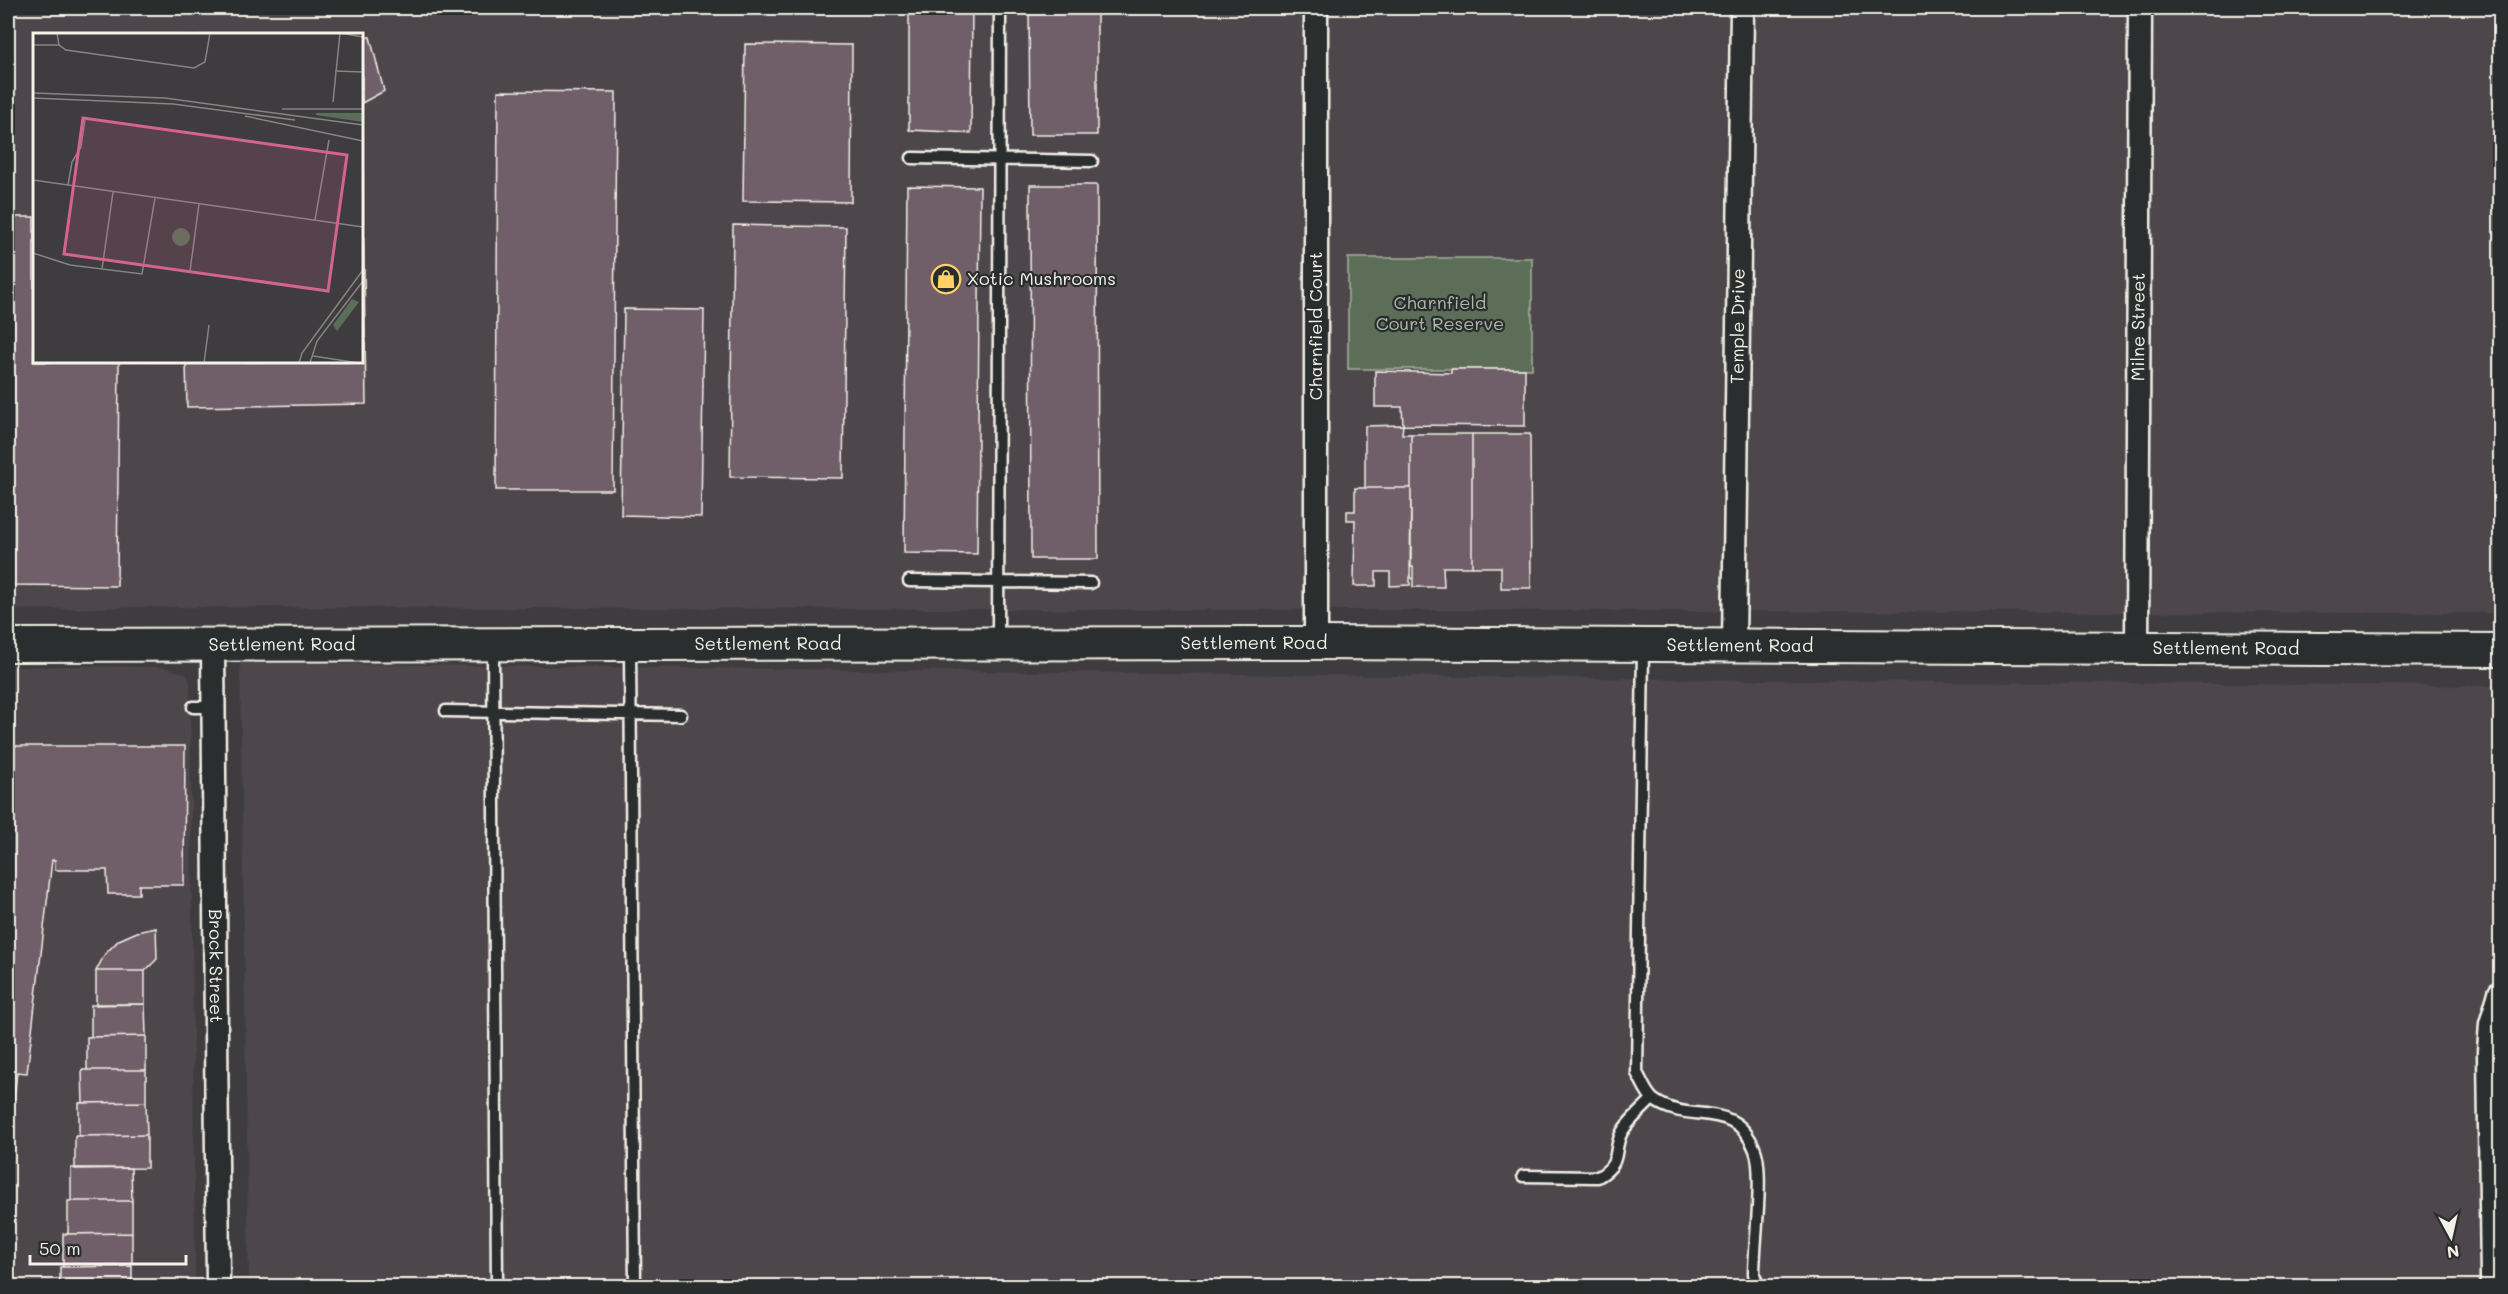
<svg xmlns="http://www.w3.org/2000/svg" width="2508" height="1294" font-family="Mali,sans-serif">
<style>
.built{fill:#4d464b;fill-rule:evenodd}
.green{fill:#5b6e59;stroke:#a8b0a0;stroke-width:1.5}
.building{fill:#6f5e68;stroke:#f4f1e8;stroke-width:1.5}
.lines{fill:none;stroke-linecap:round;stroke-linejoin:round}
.service-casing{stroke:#f4f1e8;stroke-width:15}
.minor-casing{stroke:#f4f1e8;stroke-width:27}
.secondary-casing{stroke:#f4f1e8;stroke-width:36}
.service{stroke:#2a2d2e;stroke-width:10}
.minor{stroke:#2a2d2e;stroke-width:22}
.secondary{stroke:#2a2d2e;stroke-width:32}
.labels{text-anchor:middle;stroke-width:4.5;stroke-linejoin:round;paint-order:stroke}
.poi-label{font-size:18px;fill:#f4f1e8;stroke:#2a2d2e;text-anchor:start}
.park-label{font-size:18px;fill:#afb6a8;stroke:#2a2d2e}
.street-label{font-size:18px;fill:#f4f1e8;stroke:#2a2d2e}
.inset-road{fill:none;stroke:#878483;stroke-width:1.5}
.view{fill:#d4648c;fill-opacity:0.15;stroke:#d4648c;stroke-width:3}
.inset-edge{fill:none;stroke:#f4f1e8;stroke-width:3}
</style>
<rect width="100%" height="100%" fill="#3f3c3f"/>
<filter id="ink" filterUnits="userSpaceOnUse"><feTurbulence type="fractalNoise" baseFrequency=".0167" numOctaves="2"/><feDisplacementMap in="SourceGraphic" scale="12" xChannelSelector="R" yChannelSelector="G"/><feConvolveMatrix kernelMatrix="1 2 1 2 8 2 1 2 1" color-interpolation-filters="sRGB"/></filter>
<g filter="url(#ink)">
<path class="built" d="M8 8H2500V613L133 607 8 610ZM34 34H362V362H34Z
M240 663 1939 682 2500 686V1286H249Z
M61 666 162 667 186 674 190 681 195 1286H8V667Z"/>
<path class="green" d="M1348 258H1532V369H1348Z"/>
<path class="building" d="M909 8H972L971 133 909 130Z
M1029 8H1097V135H1030Z
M362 37H370L384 91 362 103Z
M745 44 852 45 851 202 743 201Z
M498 91 616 92 613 490H496Z
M362 133 366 404 187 407 186 362H362Z
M1030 185H1097L1098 559H1031Z
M907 186 980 187 977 554 904 553Z
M8 217H34V362H119L117 586 8 585Z
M733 225 846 227 843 478 730 477Z
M624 309 704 310 701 517 621 515Z
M1451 369H1525V426L1403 425 1402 407H1375V371L1451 373Z
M1403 425 1402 434H1411V488H1365V426Z
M1411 434H1472V567H1443L1444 587H1413V567H1411Z
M1472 434H1530L1531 588H1501V567H1472Z
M1355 488H1411L1410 585 1390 586V572H1376V586H1354L1355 520H1347V511H1355Z
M8 746H185L184 885H139V894H108L107 870H55V860H52L27 1073 17 1072 10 1133 8 1132Z
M156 928 157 959 145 971H96L105 954 119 940 137 932Z
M96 971H145V1004H96Z
M145 1004 146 1036 91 1037V1005Z
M146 1036V1070H87V1037Z
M82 1070H146V1102L83 1103Z
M146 1102 147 1135 79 1136V1103Z
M147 1135V1168L75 1169V1136Z
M71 1168H131L132 1201H71Z
M68 1201H132V1233L68 1234Z
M132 1233V1266L63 1267V1234Z
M132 1266V1286H60V1267Z"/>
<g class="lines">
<g class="service-casing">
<path id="service" d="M912 158 1092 161
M909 581 1091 583
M998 640 1000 8
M493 648 497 1286
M630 648 635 1286
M1643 649 1637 1073C1642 1081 1646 1094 1654 1100 1690 1126 1735 1097 1755 1150 1764 1172 1754 1245 1754 1274L1758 1286
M193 707H213
M446 711 681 715
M1523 1176 1598 1177C1623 1163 1612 1151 1622 1132 1629 1120 1643 1109 1652 1099"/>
</g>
<g class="minor-casing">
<g id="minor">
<path d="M1316 643V8"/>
<path id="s1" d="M213 645 218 1286"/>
<path id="s2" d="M1734 646 1742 8"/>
<path id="s3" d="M2137 648 2140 8"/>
<path d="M2492 1279 2489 1051 2491 1024 2500 993"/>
</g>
</g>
<g class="secondary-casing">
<g id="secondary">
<path id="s4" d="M8 645 1316 643 2500 650"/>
</g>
</g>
<use href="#service" class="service"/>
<use href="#minor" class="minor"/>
<use href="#secondary" class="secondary"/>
</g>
</g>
<defs>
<g id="shop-ring" transform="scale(1.5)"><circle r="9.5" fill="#2a2d2e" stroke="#ffd166" stroke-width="1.5"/><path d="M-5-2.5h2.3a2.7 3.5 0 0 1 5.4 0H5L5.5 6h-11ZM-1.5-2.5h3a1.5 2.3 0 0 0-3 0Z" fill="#ffd166"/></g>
</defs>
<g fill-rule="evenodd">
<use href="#shop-ring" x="946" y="279"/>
</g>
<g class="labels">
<g class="poi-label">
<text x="967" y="285">Xotic Mushrooms</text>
</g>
<g class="park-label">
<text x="1440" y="309">Charnfield<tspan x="1440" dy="21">Court Reserve</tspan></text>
</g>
<g class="street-label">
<text transform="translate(1316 326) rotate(-90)" y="6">Charnfield Court</text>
<text dy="6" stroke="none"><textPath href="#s2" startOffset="320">Temple Drive</textPath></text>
<text dy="6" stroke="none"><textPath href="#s3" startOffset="321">Milne Street</textPath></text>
<text dy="6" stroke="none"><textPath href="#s4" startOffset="760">Settlement Road</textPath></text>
<text dy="6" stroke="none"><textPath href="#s4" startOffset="1246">Settlement Road</textPath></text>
<text dy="6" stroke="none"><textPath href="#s4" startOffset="274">Settlement Road</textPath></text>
<text dy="6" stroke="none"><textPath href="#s4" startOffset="1732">Settlement Road</textPath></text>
<text dy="6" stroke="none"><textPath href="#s4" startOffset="2218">Settlement Road</textPath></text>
<text dy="6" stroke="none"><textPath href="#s1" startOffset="321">Brock Street</textPath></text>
</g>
</g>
<g transform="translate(33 33)">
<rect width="330" height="330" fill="#3f3c3f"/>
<path d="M283 80H330V89L283 82ZM139 204a9 9 0 1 1 18 0a9 9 0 1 1-18 0ZM319 266 326 269 304 298 300 292Z" fill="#5b6e59"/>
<path class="inset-road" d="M24 0 26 12 33 17 161 35 172 29 177 0M0 12H26M302 38 330 39M0 60 132 65 330 92M0 65 140 71 262 87M300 69 307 0 330 4M249 76H330M212 83 330 108M0 147 330 194M35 152 39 129 48 114 52 87M282 187 296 107M0 220 37 232 109 241 122 165M69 236 80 159M157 238 166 171M280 323 326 330M171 330 176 292M266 330 269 320 330 237M277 330 284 308 330 248"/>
<path class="view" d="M50 85 314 122 295 258 31 221Z"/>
<rect width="330" height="330" class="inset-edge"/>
</g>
<rect width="2508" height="1294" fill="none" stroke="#2a2d2e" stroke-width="30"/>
<rect x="15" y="15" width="2478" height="1264" fill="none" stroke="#f4f1e8" stroke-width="2" filter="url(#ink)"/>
<g transform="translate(2451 1237) rotate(172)" stroke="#2a2d2e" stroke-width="4.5" paint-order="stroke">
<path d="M0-4.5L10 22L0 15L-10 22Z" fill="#f4f1e8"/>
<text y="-9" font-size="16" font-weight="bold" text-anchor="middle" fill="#f4f1e8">N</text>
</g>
<path d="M30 1255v9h156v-9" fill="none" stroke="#f4f1e8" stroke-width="3"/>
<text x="39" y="1255" font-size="18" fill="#f4f1e8" stroke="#2a2d2e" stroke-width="4.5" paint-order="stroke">50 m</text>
</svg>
